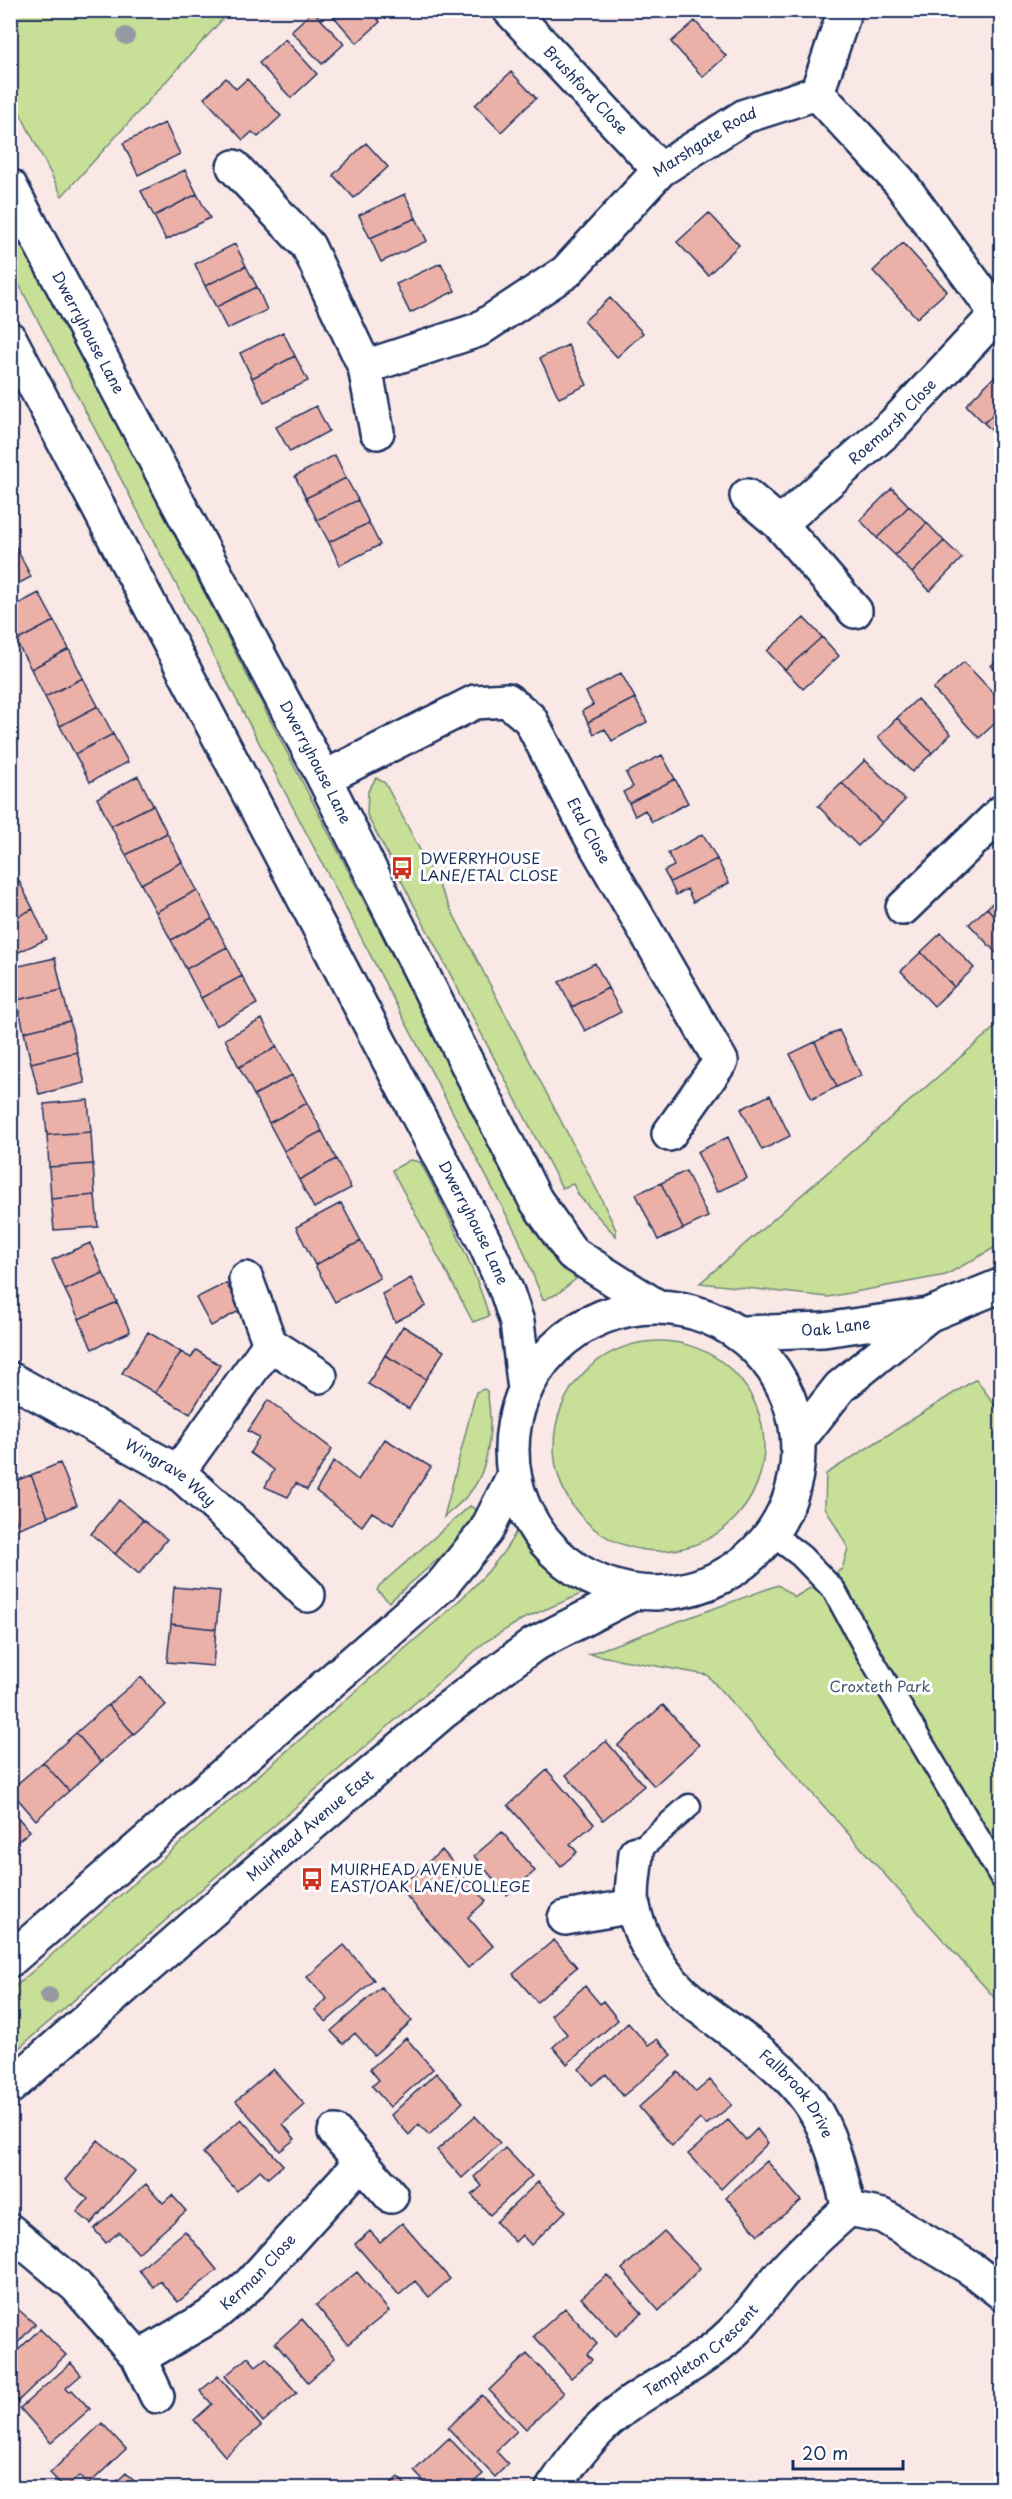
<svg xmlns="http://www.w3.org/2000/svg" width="1012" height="2499" font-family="'Playpen Sans',sans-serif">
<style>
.green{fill:#c7df96;stroke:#71877a;stroke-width:1.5}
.building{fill:#ebb1a9;stroke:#1b2f5e;stroke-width:1.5}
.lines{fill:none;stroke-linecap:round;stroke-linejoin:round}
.lane-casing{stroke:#1b2f5e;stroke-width:27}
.street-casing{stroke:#1b2f5e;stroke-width:38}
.secondary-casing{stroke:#1b2f5e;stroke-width:38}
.lane{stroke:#fff;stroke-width:22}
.street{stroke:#fff;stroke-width:33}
.secondary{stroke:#fff;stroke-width:33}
.tree{fill:#979aa2}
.labels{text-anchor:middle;stroke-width:6;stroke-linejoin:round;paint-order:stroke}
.street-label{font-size:15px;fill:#1b2f5e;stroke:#fff}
.poi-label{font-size:15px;fill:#1b2f5e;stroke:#fff;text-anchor:start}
.park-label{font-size:15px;fill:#465b6c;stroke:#fff}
</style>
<rect width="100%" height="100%" fill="#f9e8e5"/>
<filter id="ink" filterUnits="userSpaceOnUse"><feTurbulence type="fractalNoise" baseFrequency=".0167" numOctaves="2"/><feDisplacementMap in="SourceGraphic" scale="12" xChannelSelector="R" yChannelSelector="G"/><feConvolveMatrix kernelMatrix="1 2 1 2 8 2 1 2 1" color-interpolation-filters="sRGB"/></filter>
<g filter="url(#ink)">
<path class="green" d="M11 10H230V11L62 196 11 95Z
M10 217 527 1216 536 1233 576 1279 557 1294 543 1300 518 1237 11 269Z
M376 778 385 783 599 1194 616 1230V1236L579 1196 573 1184 562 1188 367 815 368 791Z
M1001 1022V1244L946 1275 828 1297 700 1283Z
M410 1160 420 1162C447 1212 472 1261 489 1316L473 1322 392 1170Z
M554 1446a105 105 0 1 1 210 0a105 105 0 1 1-210 0Z
M976 1379 1002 1415 1001 2005 707 1675 589 1654 778 1585 795 1597 842 1569 848 1548 825 1507 826 1474Z
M484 1389 487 1391C493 1421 491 1466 471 1491 464 1501 453 1509 444 1517L476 1392Z
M470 1506 477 1510 464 1531 445 1553 389 1602 377 1590 379 1586Z
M519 1526C537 1556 557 1574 586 1592L523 1619 485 1642 11 2055V1990L447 1612C475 1586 502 1561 519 1526Z"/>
<path class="building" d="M328 10H371L380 22 357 43Z
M313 11 344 44 322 64 291 31Z
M695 21 726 56 703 77 671 42Z
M285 39 317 74 291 98 259 63Z
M511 72 536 98 501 132 475 105Z
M226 78 236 89 247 79 281 116 258 137 252 132 243 140 204 98Z
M165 123 180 154 138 175 123 143Z
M366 143 388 167 354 198 333 175Z
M185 170 197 194 154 216 141 191Z
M197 194 210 218 166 240 154 216Z
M405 194 416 218 370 238 359 215Z
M709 213 739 245 708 275 677 242Z
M416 218 427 241 381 262 370 238Z
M903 243 947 291 917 318 873 271Z
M235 244 246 266 205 286 195 264Z
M441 263 455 291 410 313 396 284Z
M246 266 257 287 216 307 205 286Z
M257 287 267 310 227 329 216 307Z
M610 298 643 333 617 357 584 321Z
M283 332 295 356 252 378 240 353Z
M568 345 587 385 559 398 540 358Z
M295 356 308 381 264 402 252 378Z
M998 373 1002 376V405L984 423 966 405Z
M1002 405V440L984 423Z
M316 406 329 431 290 452 276 427Z
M335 455 346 478 306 498 295 476Z
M346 478 358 500 317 520 306 498Z
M892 488 909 506 877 538 860 520Z
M358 500 369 523 329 542 317 520Z
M909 506 927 523 895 555 877 538Z
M369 523 380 545 340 565 329 542Z
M927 523 944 541 912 573 895 555Z
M10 537 17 549 10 552Z
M944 541 962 558 930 591 912 573Z
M17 549 31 577 10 588V552Z
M39 593 54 621 16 641 10 631V608Z
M804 618 822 637 785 670 767 651Z
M54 621 69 649 31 669 16 641Z
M822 637 839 656 803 689 785 670Z
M69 649 83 678 45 697 31 669Z
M1002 655V677L991 666Z
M964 662 1002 702V717L979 738 933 689Z
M621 673 635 698 588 722 582 711 593 705 586 692Z
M83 678 98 706 60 726 45 697Z
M635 698 647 722 612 741 605 729 594 734 588 722Z
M917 699 951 734 932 753 897 718Z
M98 706 113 734 75 754 60 726Z
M897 718 932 753 912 772 878 737Z
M113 734 128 762 90 782 75 754Z
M662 755 675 779 629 803 623 792 633 787 626 773Z
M865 760 905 800 882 823 842 783Z
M138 776 153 805 111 826 97 798Z
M675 779 688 803 652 822 645 810 635 816 629 803Z
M842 783 882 823 858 846 818 806Z
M153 805 167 833 126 855 111 826Z
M167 833 182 862 141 884 126 855Z
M703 834 717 859 670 882 664 871 674 866 668 853Z
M717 859 729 883 693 902 687 889 676 895 670 882Z
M182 862 197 890 156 912 141 884Z
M10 863 19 881 10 885Z
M19 881 33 909 10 920V885Z
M197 890 212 919 171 940 156 912Z
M1002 894V924L987 908Z
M987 908 1002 924 1000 957 969 924Z
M33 909 47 939 10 956V920Z
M212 919 227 947 186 969 171 940Z
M941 933 974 968 954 987 921 952Z
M227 947 242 976 201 998 186 969Z
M921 952 954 987 934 1006 901 971Z
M55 958 62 990 17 1000 10 968Z
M595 963 608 988 572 1007 559 982Z
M242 976 257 1004 216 1026 201 998Z
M608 988 621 1012 585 1031 572 1007Z
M62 990 70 1021 24 1032 17 1000Z
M262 1019 277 1047 239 1067 225 1039Z
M70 1021 77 1052 31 1063 24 1032Z
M839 1030 861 1075 837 1087 815 1042Z
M815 1042 837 1087 812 1099 790 1054Z
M277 1047 292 1075 254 1095 239 1067Z
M77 1052 85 1083 39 1094 31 1063Z
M292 1075 307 1103 269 1123 254 1095Z
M770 1095 790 1136 762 1150 741 1109Z
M88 1100 91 1132 47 1135 44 1104Z
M307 1103 322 1131 284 1151 269 1123Z
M322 1131 336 1159 299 1180 284 1151Z
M91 1132 93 1164 49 1167 47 1135Z
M728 1137 747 1178 717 1192 697 1152Z
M336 1159 351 1188 314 1208 299 1180Z
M93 1164 95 1195 51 1199 49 1167Z
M686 1171 708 1217 683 1229 661 1183Z
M661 1183 683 1229 658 1240 636 1194Z
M95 1195 98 1227 54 1230 51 1199Z
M341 1203 361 1241 315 1265 296 1227Z
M361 1241 380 1278 335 1302 315 1265Z
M90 1243 103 1273 65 1290 52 1260Z
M103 1273 117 1302 79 1319 65 1290Z
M411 1278 426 1306 395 1322 382 1294Z
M226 1283 241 1310 211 1326 196 1298Z
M117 1302 130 1332 92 1349 79 1319Z
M403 1326 444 1351 426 1379 385 1355Z
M148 1332 181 1352 155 1393 122 1373Z
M196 1350 220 1365 190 1414 155 1393 181 1352 191 1358Z
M385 1355 426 1379 409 1409 368 1384Z
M268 1400 332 1449 307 1490 296 1483 288 1497 265 1487 274 1470 250 1453 259 1437 248 1431Z
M385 1439 431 1467 393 1525 372 1512 362 1526 316 1491 334 1461 358 1480Z
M60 1463 77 1505 48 1517 31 1475Z
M31 1475 48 1517 19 1528 10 1508V1483Z
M119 1500 143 1520 115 1554 91 1534Z
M143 1520 167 1539 139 1574 115 1554Z
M174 1587 220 1591 216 1629 171 1624Z
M171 1624 216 1629 213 1666 167 1662Z
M141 1677 166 1705 134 1734 108 1705Z
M108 1705 134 1734 101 1762 76 1733Z
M663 1705 699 1745 654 1786 618 1745Z
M76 1733 101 1762 69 1791 43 1762Z
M606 1741 644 1786 603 1820 566 1775Z
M43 1762 69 1791 36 1820 10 1790Z
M547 1770 594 1824 570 1844 577 1852 561 1866 508 1805Z
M10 1809 30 1831 10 1848Z
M502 1832 535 1871 507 1895 474 1856Z
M442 1850 486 1901 468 1917 493 1946 468 1968 399 1887Z
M554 1940 577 1967 537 2002 513 1974Z
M344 1945 374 1980 326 2022 315 2010 327 1999 307 1977Z
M585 1986 600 2004 603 2001 618 2020 567 2064 553 2047 567 2034 551 2015Z
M381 1987 412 2021 374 2055 355 2033 343 2044 331 2031Z
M628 2023 648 2045 657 2039 672 2055 623 2096 606 2074 592 2085 579 2069Z
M406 2038 433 2069 390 2107 372 2086 379 2080 370 2069Z
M273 2069 305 2105 283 2124 295 2139 280 2151 236 2101Z
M678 2072 696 2092 710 2080 732 2105 706 2125 700 2119 672 2146 639 2107Z
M436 2073 463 2102 429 2135 419 2124 409 2135 391 2115Z
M475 2116 500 2143 462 2178 437 2150Z
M241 2119 283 2165 268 2178 260 2170 237 2191 203 2153Z
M728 2120 746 2140 757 2129 768 2143 721 2189 688 2154Z
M98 2140 135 2171 91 2224 77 2212 88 2199 65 2180Z
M505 2148 532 2176 490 2215 472 2195 482 2186 474 2177Z
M767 2161 801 2201 758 2235 726 2197Z
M538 2182 566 2211 531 2245 522 2235 515 2242 496 2222Z
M146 2184 163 2203 172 2195 186 2211 138 2253 119 2232 106 2243 94 2229Z
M402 2223 450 2279 429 2297 415 2281 399 2295 355 2244 370 2231 380 2242Z
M185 2231 217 2270 178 2302 160 2281 153 2287 139 2270Z
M664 2231 700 2268 659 2311 622 2269Z
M357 2272 389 2311 348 2344 316 2305Z
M607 2275 642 2313 616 2336 581 2298Z
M13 2305 35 2324 14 2347 10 2344V2308Z
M565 2308 597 2344 587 2354 592 2360 571 2378 534 2336Z
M302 2319 335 2358 308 2382 275 2343Z
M40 2329 66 2355 18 2401 10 2393V2358Z
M527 2354 564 2393 526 2429 489 2390Z
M248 2357 256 2366 266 2358 297 2393 263 2422 225 2376Z
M71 2363 81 2375 66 2388 69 2392 72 2390 90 2409 51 2443 20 2408Z
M218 2376 261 2426 225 2456 194 2420 212 2404 200 2391Z
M482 2395 517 2431 496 2451 508 2464 495 2477 448 2428Z
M102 2423 126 2449 88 2485 79 2476 65 2488 50 2473Z
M449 2438 483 2474 467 2488H430L414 2471Z
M126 2473 141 2488H110Z
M398 2477 409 2488H386Z"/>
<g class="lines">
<g class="lane-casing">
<path id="lane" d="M772 1534 801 1556 834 1590 868 1653 1002 1878
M636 1853 689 1806"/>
</g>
<g class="street-casing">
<g id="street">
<path id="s1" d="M510 10 660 170"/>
<path d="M817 93 845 10"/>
<path d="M234 167 308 246 365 367 377 432"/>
<path id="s2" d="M365 367 478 330 566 272 660 170 745 116 817 93 899 181 997 314 1002 317"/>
<path d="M747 496 780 524 855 611"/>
<path id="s3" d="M780 524 893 425 997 314"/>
<path id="s4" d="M324 778 475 702 507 700 530 719 590 835 721 1061 669 1134"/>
<path d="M903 908 1002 812"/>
<path d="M246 1279 270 1344"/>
<path id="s5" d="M10 1379 178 1472 242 1530 308 1595"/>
<path d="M178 1472 270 1344 320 1376"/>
<path id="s6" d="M636 1853C635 1869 630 1891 633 1907 641 1942 665 1980 693 2002 734 2035 779 2059 810 2103 831 2133 840 2173 849 2209"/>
<path d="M565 1918 633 1906"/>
<path d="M335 2132 391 2196"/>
<path d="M849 2209 883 2216 970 2268 1002 2293"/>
<path d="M10 2231 76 2286 139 2358 157 2396"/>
<path id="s7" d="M139 2358 216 2313 250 2284 361 2162"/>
<path id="s8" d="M553 2488C575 2456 597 2427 629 2404 662 2381 701 2363 730 2335 750 2316 765 2293 783 2272 803 2250 826 2229 849 2209"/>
</g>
</g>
<g class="secondary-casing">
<g id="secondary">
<path id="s9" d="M10 186 324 778 535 1199 572 1253 656 1306"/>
<path id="s10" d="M10 339 484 1241 507 1292 517 1322 524 1382"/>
<circle cx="655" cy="1450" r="143"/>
<path id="s11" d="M743 1333 824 1330 928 1315 1002 1285"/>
<path d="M799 1439 840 1387 927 1316"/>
<path d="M10 1960 442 1585 486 1531 514 1475"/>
<path id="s12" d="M10 2087 248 1879 443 1712 533 1645 632 1594"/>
</g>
</g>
<use href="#lane" class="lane"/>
<use href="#street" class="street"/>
<use href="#secondary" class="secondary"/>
</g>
<g class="tree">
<circle cx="126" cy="36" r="9"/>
<circle cx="49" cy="1996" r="9"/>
</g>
</g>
<defs>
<g id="bus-bare" transform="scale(1.8)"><path d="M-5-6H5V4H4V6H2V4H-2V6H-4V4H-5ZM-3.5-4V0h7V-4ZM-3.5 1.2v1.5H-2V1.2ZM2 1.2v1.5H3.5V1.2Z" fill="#c8321e" stroke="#fff" stroke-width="2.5" paint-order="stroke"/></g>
</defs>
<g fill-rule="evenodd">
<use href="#bus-bare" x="402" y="868"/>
<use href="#bus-bare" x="312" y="1879"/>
</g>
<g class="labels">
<g class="street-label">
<text dy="5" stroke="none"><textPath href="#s1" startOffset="110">Brushford Close</textPath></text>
<text dy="5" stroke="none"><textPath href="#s2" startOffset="416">Marshgate Road</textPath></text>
<text dy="5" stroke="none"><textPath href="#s9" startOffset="166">Dwerryhouse Lane</textPath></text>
<text dy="5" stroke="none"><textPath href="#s3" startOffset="152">Roemarsh Close</textPath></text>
<text dy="5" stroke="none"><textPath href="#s9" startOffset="652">Dwerryhouse Lane</textPath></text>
<text dy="5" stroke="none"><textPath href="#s4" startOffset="357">Etal Close</textPath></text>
<text dy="5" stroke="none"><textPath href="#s10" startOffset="998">Dwerryhouse Lane</textPath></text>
<text dy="5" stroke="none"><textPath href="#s11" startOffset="93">Oak Lane</textPath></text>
<text dy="5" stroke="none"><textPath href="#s5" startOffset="186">Wingrave Way</textPath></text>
<text dy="5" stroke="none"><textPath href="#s12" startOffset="398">Muirhead Avenue East</textPath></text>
<text dy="5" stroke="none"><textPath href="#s6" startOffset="308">Fallbrook Drive</textPath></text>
<text dy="5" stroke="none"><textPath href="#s7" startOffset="148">Kerman Close</textPath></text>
<text dy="5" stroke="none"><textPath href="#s8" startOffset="204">Templeton Crescent</textPath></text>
</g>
<g class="poi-label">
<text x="420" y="864">DWERRYHOUSE<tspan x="420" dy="17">LANE/ETAL CLOSE</tspan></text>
<text x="330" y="1875">MUIRHEAD AVENUE<tspan x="330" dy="17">EAST/OAK LANE/COLLEGE</tspan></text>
</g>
<g class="park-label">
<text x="880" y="1692">Croxteth Park</text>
</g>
</g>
<rect width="1012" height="2499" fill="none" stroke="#fff" stroke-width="36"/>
<rect x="18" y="18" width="976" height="2463" fill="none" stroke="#1b2f5e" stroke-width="2" filter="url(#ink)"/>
<path d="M793 2460v9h110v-9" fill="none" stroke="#1b2f5e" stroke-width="3"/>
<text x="802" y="2460" font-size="18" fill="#1b2f5e" stroke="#ffffff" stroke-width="4.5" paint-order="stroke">20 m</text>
</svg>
